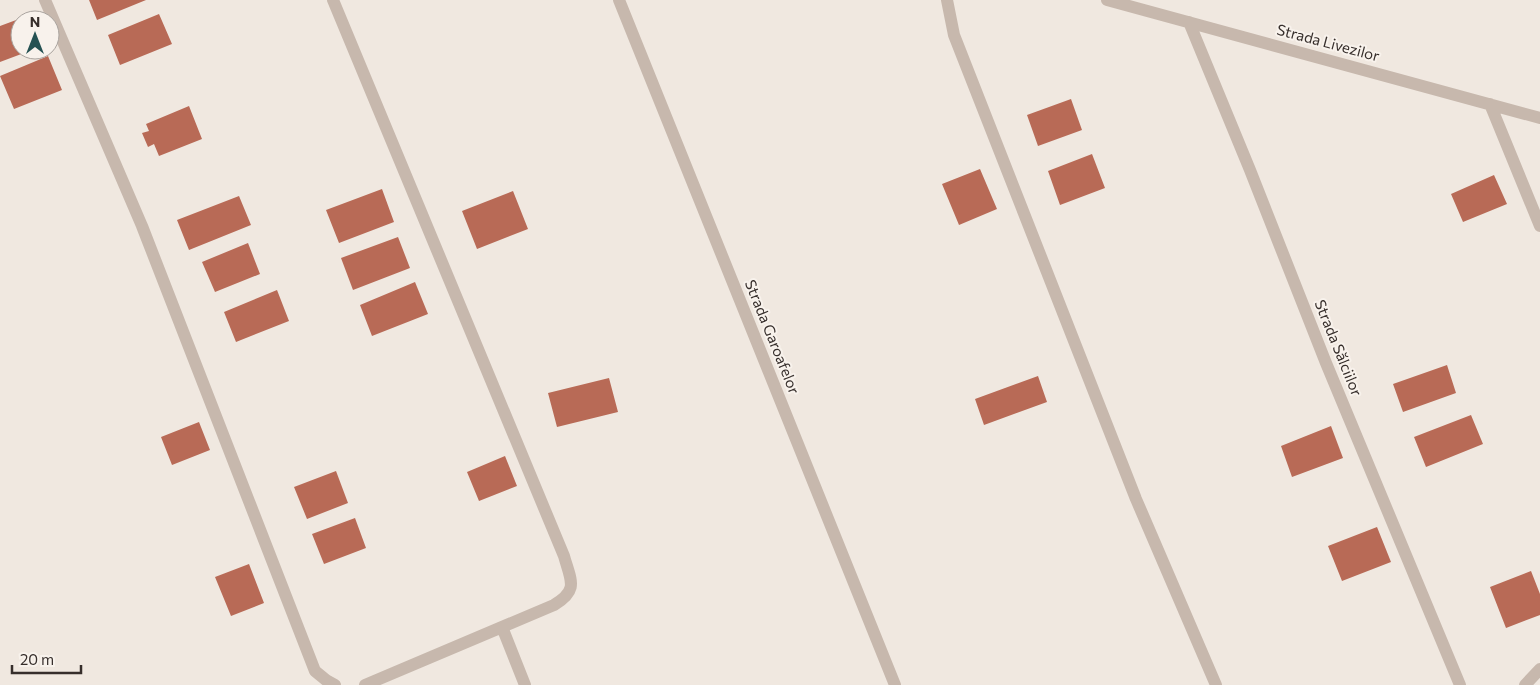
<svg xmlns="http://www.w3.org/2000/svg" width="1540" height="685" font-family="Commissioner,sans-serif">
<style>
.building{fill:#b86a56}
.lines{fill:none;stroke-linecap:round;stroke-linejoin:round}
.minor{stroke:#c7b8ad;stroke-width:12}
.labels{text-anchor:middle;stroke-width:4;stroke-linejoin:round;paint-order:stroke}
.street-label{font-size:15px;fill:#362e2b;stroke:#f8f2ec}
</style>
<rect width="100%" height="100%" fill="#f0e8e0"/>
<path class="building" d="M89 0H146L97 20Z
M35 13 37 20H20V50H32L0 62V26Z
M159 14 172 44 120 65 108 35Z
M48 56 62 90 14 109 0 76Z
M1071 99 1082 130 1038 146 1027 115Z
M189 106 202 139 159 156 154 144 148 147 142 133 149 131 146 124Z
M1092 154 1105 188 1060 205 1048 171Z
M980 169 997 209 959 225 942 184Z
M1494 175 1507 204 1463 222 1451 194Z
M382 189 394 222 339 243 326 210Z
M513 191 528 229 477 249 462 211Z
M239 196 251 225 189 250 177 220Z
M398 237 410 268 353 290 341 258Z
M248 243 260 274 215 292 202 262Z
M415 282 428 314 372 336 360 305Z
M277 290 289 321 236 342 224 312Z
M1447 365 1456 393 1403 412 1393 384Z
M1038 376 1047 402 984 425 975 399Z
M609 378 618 412 557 427 548 393Z
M1471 415 1483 444 1426 467 1414 437Z
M199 422 210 450 172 465 161 437Z
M1331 426 1343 458 1292 477 1281 446Z
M505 456 517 486 479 501 467 472Z
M336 471 348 503 307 519 294 487Z
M355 518 366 548 324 564 312 534Z
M1377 527 1391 562 1342 581 1328 546Z
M249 564 264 603 231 616 215 577Z
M1531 571 1540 594V615L1506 628 1490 587Z"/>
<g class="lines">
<path class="minor" d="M45 0 142 226 315 671 326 680 335 685
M333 0 564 556C571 581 579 590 554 605L365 685
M619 0 895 685
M947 0 954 35 1136 499 1216 685
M1107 0 1540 118
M1189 22 1250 170 1326 363 1460 685
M1490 104 1540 226
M502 627 525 685
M1525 685 1540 669"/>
</g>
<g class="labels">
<g class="street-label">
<text transform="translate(1328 43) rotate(15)" y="5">Strada Livezilor</text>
<text transform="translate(772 337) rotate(68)" y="5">Strada Garoafelor</text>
<text transform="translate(1338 348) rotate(68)" y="5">Strada Sălciilor</text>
</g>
</g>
<g transform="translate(35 35)"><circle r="24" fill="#f8f2ec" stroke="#aaa49f"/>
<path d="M0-4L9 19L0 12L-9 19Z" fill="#255253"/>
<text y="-8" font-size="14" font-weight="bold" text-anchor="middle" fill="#362e2b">N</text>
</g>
<path d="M12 665v8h69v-8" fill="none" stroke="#362e2b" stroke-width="2.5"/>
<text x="20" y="665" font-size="15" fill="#362e2b" stroke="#f8f2ec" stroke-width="4" paint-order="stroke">20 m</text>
</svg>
